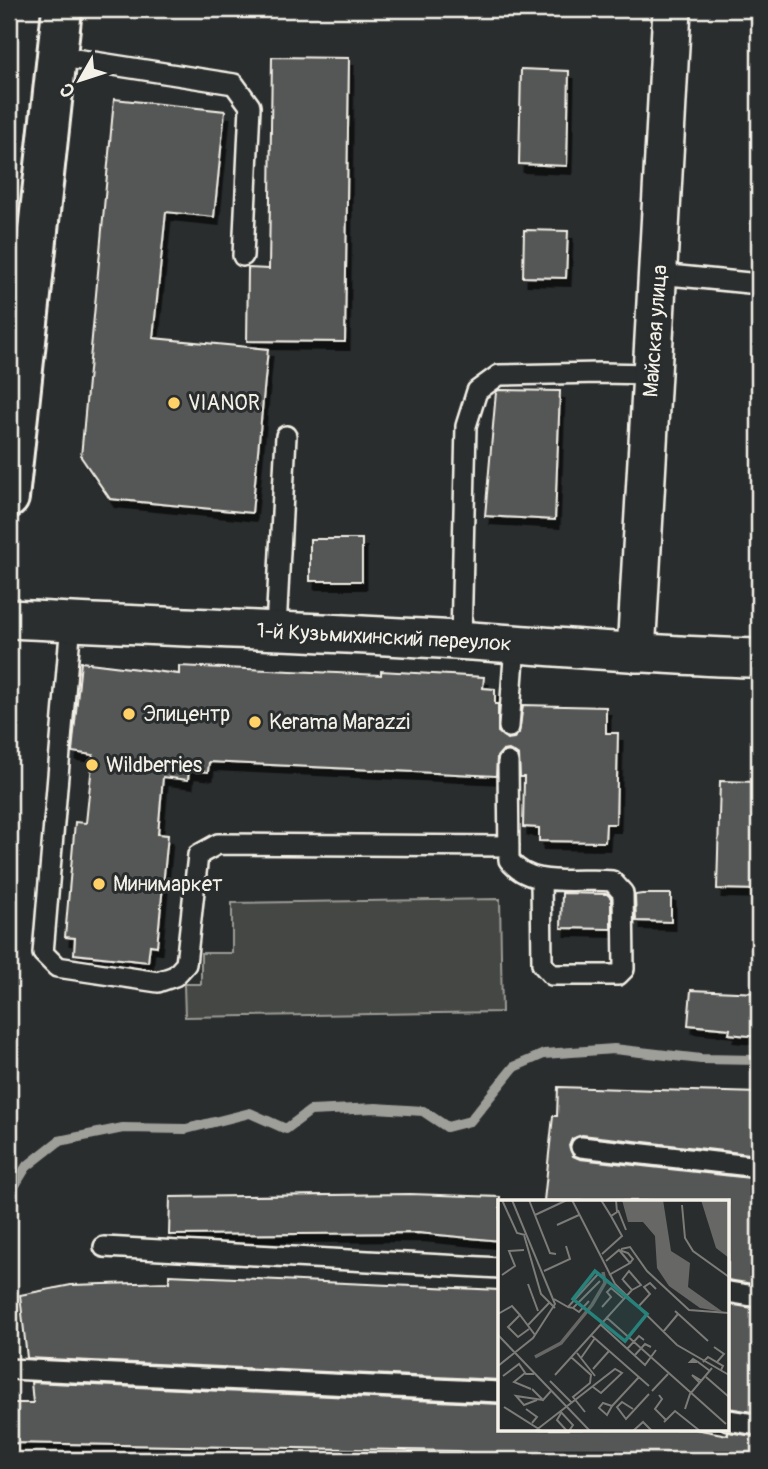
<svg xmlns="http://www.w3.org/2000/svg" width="768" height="1469" font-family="Pangolin,sans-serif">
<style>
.green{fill:#444645;stroke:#9c9c96;stroke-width:2}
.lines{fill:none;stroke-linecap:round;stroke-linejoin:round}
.stream{stroke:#9f9f9a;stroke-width:10}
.building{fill:#555756;stroke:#f4f1e8;stroke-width:2;filter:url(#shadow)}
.lane-casing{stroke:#f4f1e8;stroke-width:24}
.street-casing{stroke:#f4f1e8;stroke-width:42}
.secondary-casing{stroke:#f4f1e8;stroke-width:44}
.lane{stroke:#2a2d2e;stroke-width:19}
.street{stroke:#2a2d2e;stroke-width:37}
.secondary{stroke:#2a2d2e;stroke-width:38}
.poi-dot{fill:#ffd166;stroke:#2a2d2e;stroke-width:2.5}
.labels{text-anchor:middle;stroke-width:6;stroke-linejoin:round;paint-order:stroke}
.street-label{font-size:21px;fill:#f4f1e8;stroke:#2a2d2e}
.poi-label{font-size:21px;fill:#f4f1e8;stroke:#2a2d2e;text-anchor:start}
.inset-river{fill:none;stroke:#676866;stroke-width:3.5}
.inset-road{fill:none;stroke:#7b7b78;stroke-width:2}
.view{fill:#26827a;fill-opacity:0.15;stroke:#26827a;stroke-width:3.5}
.inset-edge{fill:none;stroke:#f4f1e8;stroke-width:3.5}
</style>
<defs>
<filter id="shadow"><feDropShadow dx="4.5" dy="8" stdDeviation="0" flood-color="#0009"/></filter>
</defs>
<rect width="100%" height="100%" fill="#2a2d2e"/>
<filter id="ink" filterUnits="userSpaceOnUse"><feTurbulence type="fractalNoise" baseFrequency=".0143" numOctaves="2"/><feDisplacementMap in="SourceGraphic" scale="14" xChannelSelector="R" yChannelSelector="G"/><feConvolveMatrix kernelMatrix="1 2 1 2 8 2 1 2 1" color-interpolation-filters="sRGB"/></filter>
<g filter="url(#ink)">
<path class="green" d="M500 899 502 1012 185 1017 184 984H201V953H232V903Z"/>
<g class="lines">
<path class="stream" d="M9 1195 26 1167 59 1141 123 1128 186 1129 250 1113 286 1129 310 1111 376 1108 423 1111 447 1127 470 1121 514 1067 544 1054 614 1049 701 1059 759 1060"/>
</g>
<path class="building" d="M272 57 349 58 345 342 247 341 248 268 269 269Z
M521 69 569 71 567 166 519 164Z
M114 99 225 111 214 217 166 212 153 338 268 349 252 513 110 499 81 457Z
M524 230 568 231 566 278 523 277Z
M499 390 560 391 555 520 485 516 496 392Z
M310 539H362V581H310Z
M81 662 179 674V666L381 675V671L484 677 483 688 495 689V704H498V732L507 739 514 738 519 733 523 705 606 707V733H618L616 824H606L605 842 539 841V828L523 827 524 777H520L519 756 509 750 502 751 497 757 496 776 209 762 208 772 189 770 188 780 163 777 158 834 168 835 157 946 150 945 148 962 74 954 75 938 65 937 75 822 86 823 93 755 72 752Z
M720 781 759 782V890L717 889Z
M562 893 607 894 611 898V929L561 928Z
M642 894H671V922L636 921 635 895Z
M691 990 759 993V1037L729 1034 730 1029 688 1025Z
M558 1087 759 1093V1155L582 1135 572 1139 569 1146 573 1156 580 1159 759 1179V1285L728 1280V1201H544L553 1116H557Z
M410 1194 500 1197V1241L418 1233 169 1235 170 1197Z
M169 1275 500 1290V1380L27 1358 20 1295 71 1285 169 1282Z
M728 1304 759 1309V1413L728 1408Z
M31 1382 500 1404V1429H695L728 1435V1432L759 1437V1460H514L458 1451 9 1443V1403H33Z"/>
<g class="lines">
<g class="lane-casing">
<path id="lane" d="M56 56 234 84 250 106 243 256
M9 249 36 251
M659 274 759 284
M71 622 43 953 57 967 158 982 175 976 186 964 198 855 218 844 509 846
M276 629 286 436
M461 640 466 426 477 391 499 375 601 373 651 374
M509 727 515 644
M508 762 509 860C531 890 579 877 612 881L623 893 624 969 618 975H552L542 964 541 879
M581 1147 759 1167
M104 1247 500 1268
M728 1292 759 1297
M9 1369 500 1392
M728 1420 759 1425"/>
</g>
<g class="street-casing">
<path id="street" d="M9 619C146 626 284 630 421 638 534 644 646 656 759 658
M636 653C647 438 662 224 672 9"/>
</g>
<g class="secondary-casing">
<path id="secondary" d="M9 498 62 9"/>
</g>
<use href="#lane" class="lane"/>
<use href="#street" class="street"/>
<use href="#secondary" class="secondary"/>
</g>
</g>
<g class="poi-dot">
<circle cx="174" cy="403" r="7"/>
<circle cx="129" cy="714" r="7"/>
<circle cx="255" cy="722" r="7"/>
<circle cx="92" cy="765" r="7"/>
<circle cx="99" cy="884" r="7"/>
</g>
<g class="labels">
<g class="street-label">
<text transform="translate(655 331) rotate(-86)" y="7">Майская улица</text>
<text transform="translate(384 637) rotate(3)" y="7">1-й Кузьмихинский переулок</text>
</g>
<g class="poi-label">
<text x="188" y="410">VIANOR</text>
<text x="143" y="721">Эпицентр</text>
<text x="269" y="729">Kerama Marazzi</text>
<text x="106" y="772">Wildberries</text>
<text x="113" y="891">Минимаркет</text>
</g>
</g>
<g transform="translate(498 1200)">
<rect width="231" height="231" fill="#2a2d2e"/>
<path d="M124 0H165L173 51 192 63 190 87 225 112 202 108 171 86 159 68 157 36 145 22H130ZM203 0H231V58L218 48Z" fill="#676866"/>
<path class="inset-river" d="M37 157 63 143 94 105 107 83 105 72"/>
<path class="inset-road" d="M4 0 19 33 27 35M31 0 52 53 58 54M74 0 117 84 179 145 231 175M103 0 113 16 119 12 118 0M184 5 187 38 195 51 231 77M120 10 128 30M37 15 69 0M59 25 81 15M26 35 43 94 57 108M123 49 132 47 149 71 191 110 231 113M121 50 130 53 135 59 132 63M104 54 124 36 113 16M108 61 121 50 132 63 111 75M46 71 72 59 68 46M4 75 17 66 11 51 26 50M124 80 131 71 143 85 134 90M30 84 40 111M56 99 70 107 100 74M70 107 75 108 102 81M104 107 113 97 109 92 113 88 125 98M140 107 152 94 146 87 152 83 158 89M75 108 81 112 91 101M177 111 210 141M0 114 14 106 22 115 10 127 20 137 31 129M22 115 37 135M108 117 228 224M102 124 147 165 158 150M30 125 51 103M165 132 180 114M0 135 92 231M93 135 151 186M216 147 226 154 219 162M129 149 141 136 146 140M79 153 97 176M136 156 147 144 153 147M73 157 93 175 92 183 75 197 87 212M83 158 97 138M199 162H192L195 159 200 162 212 171M205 162 210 157 225 166 223 170M0 166 35 138 57 104 14 0M95 169 111 151M27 173 16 182 33 189M57 175 134 90 125 80M5 176 21 164 28 174H36M208 177 231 197M52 181 74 203M202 183 194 175 204 181M34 189 45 200 53 191M154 191 170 174M161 195 164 199 157 209 168 220M39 200 26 205 18 196 45 200M114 206 109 215 101 208 105 203 114 206 141 177M6 207 44 231M28 209 39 217 34 223M135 209 124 202 119 207 128 219 151 194M187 209 192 194 214 168M62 211 75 225 71 231M63 213 59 220 69 231M166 222 177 211 202 231M37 231 117 169 124 173 103 193 95 187M135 231 145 222 154 231"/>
<path class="view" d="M97 71 149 114 127 141 75 99Z"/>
<rect width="231" height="231" class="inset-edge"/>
</g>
<rect width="768" height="1469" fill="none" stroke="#2a2d2e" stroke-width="35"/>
<rect x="18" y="18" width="733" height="1434" fill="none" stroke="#f4f1e8" stroke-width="2.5" filter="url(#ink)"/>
<g transform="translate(80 80) rotate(231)" stroke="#2a2d2e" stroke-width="5" paint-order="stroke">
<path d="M0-5L12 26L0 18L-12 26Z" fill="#f4f1e8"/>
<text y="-10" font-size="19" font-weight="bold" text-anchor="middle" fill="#f4f1e8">С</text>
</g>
</svg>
